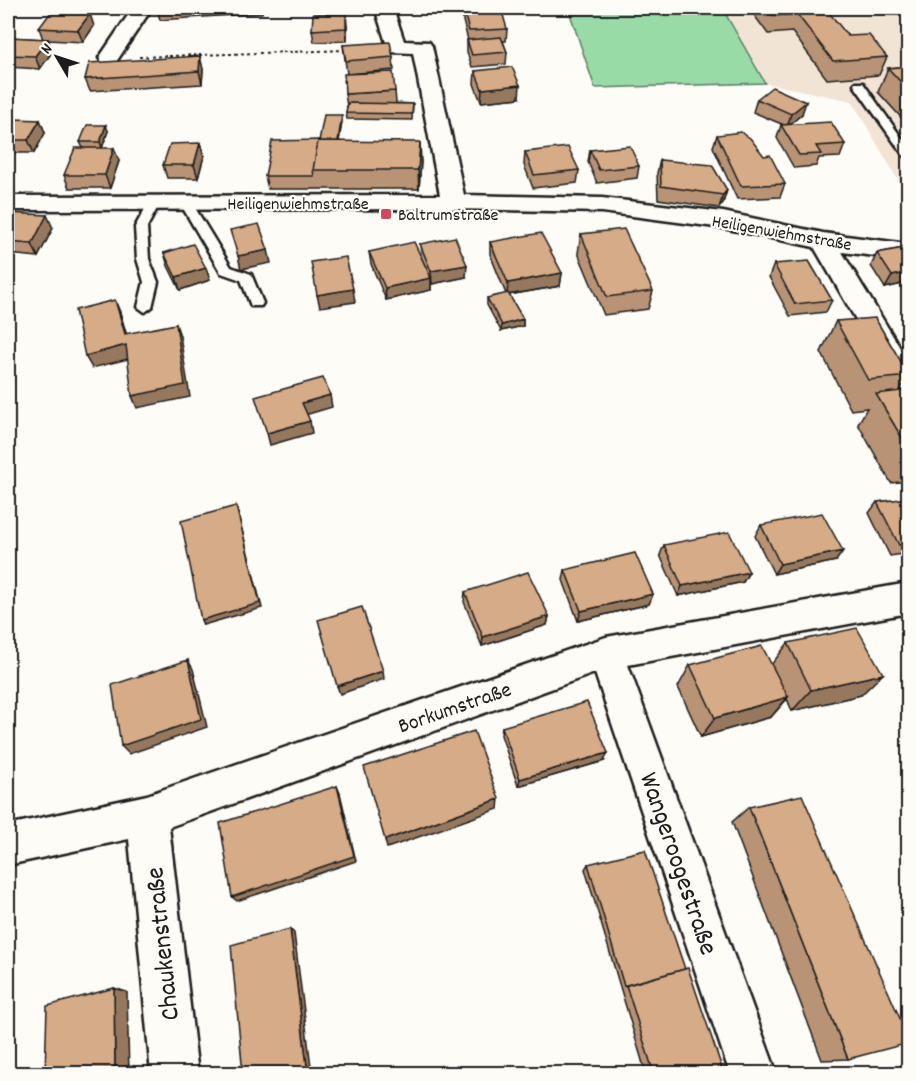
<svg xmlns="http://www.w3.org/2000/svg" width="916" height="1081" font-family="Dekko,sans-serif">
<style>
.built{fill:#f1e4d5}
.green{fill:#98dba7;stroke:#5a7c62;stroke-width:1.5}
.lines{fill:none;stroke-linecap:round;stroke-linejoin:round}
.lane-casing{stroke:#1c1c1c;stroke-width:5}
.street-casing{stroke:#1c1c1c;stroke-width:5}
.path{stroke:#1c1c1c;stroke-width:2;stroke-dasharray:3 3;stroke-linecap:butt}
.lane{fill:#fdfcf7;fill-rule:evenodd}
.street{fill:#fdfcf7;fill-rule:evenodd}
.wall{fill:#b89374;stroke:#1c1c1c;stroke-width:1.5}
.shaded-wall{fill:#96785e;stroke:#1c1c1c;stroke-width:1.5}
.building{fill:#d6ab87;stroke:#1c1c1c;stroke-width:1.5}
.poi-dot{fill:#d1495b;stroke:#fdfcf7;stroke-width:2}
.labels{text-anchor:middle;stroke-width:4.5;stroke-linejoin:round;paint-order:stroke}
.far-street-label{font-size:18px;fill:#1c1c1c;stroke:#fdfcf7}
.far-poi-label{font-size:18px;fill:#1c1c1c;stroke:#fdfcf7;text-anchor:start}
.street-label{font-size:22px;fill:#1c1c1c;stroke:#fdfcf7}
.near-street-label{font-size:27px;fill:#1c1c1c;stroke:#fdfcf7}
</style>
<rect width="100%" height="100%" fill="#fdfcf7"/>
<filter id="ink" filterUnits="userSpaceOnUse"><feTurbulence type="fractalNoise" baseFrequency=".0167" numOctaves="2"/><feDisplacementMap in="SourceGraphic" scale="12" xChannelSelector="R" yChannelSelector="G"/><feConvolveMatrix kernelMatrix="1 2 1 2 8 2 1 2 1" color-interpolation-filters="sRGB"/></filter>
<g filter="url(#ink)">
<path class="built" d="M722 8H908V197L852 101 765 83Z"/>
<path class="green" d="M568 8H722L765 83 595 88Z"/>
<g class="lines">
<g class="lane-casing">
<path id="lane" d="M855 83H863L908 147V157L904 156 854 85Z
M154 199 160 203 147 227 149 259 158 282 152 307 145 312 138 307 144 282 137 259 135 227 150 200Z
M186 199 192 203 231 267 251 274 263 303 261 306H251L241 280 221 273 180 203Z"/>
</g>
<g class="street-casing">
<path id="street" d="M133 8H152L116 62H102L99 58Z
M375 8H393L404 41 429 42 432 46 464 195 602 198 723 212 823 233 908 244V260L842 252 908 361V394L898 392 814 247 723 228 602 212 453 209 8 210V196L440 195 413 53 389 52Z
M908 583V613L628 665 777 1074H730L595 673 169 827 198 1074H151L129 839 8 865V825L147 795 606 637Z"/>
</g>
<path class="path" d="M139 57 348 50"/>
<use href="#lane" class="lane"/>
<use href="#street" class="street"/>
</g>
<path class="wall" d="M56 8H100L96 13 57 11Z
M157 8H262V13L160 20Z
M412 8H439V9L413 10Z
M463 8 507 29 506 41H503L507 52 506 64 472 67 467 52V40H468L463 21Z
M749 8H808L811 12 848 36 887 57 879 75 827 79 792 32 768 34Z
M347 25V41L314 42 312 30Z
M94 26 83 42 48 40 52 52 40 69 8 67V37L43 39 39 28Z
M343 45 393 57 394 70 347 74Z
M909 66V126L878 92 888 68Z
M203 69 202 84 90 91 85 79Z
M475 71 519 98 481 102 474 84Z
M395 91 396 103 413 104 412 120 347 119 346 113 347 106 345 94Z
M757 99 802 114 789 125 845 144 840 157 819 158 816 166 794 168 777 138 781 125H784L753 112Z
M40 120 45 133 34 153H9L8 150V131Z
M342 121 339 141 421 161 419 189H268L265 176 319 140Z
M108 131 102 148 119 161 110 188H69L64 175 83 148 80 142Z
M717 135 785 184 780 197 737 199 713 147Z
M200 143 204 156 198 178H167L163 165Z
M590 150 639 166 637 178 597 183 588 162Z
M525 152 579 170 577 183 533 188 524 165Z
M660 160 727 190 723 203 719 208 658 199 657 173Z
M8 213 53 228 38 257 8 254Z
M581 234 653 291 648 309 604 315 578 253Z
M490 242 562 273 560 286 509 295 523 319V326L501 331 487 305V298L506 294 490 254Z
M420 244 466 277 432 284 431 282V290L386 300 371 264 369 252 421 257Z
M909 247V298L904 297 902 284 885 288 871 266 877 253Z
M164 253 206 268 210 280 180 290 168 266Z
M774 264 832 300 826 312 790 316 769 277Z
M836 321 909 375 899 392 909 390V481L891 483 858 424 867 408 851 410 821 352Z
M909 498V553L890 556 869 513 877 502Z
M761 525 836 561 774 574 755 536Z
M664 545 749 572 743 582 678 596 660 555Z
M565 570 653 594 649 604 578 621 563 580Z
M465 592 549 616 547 625 482 646 464 602Z
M788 643 861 695 792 711 787 699 771 717 701 737 678 687 690 665H771Z
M502 727 604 761 518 786 501 735Z
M749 807 848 1059 822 1060 732 822Z
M588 864 685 969 724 1074H646L585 869Z"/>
<path class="shaded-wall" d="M94 8H100L96 13Z
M346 13 347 25V41L346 28Z
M90 14 94 26 83 42 78 30Z
M48 39 52 52 40 69 35 56Z
M200 56 203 69 202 84 199 71Z
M520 85 519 98 481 102 482 89Z
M806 102 802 114 787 127 791 114Z
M342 115V121L338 148V141Z
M40 120 45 133 34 153 28 140Z
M106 125 108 131 102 148 100 142Z
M420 142 421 161 419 189 418 170Z
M200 143 204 156 198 178 194 165Z
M114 148 119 161 110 188 105 175Z
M727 190 723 203 719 208 723 195Z
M47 215 53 228 38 257 32 244Z
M268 250 271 263 241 269 238 256Z
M467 265 466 277 432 284 431 271Z
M206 268 210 280 180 290 176 277Z
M909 272 902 284 885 288 892 276Z
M562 273 560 286 507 295 508 283Z
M431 278V290L386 300 385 288Z
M353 289 355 302 320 307 317 295Z
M115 300 120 312 130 346 125 334Z
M523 319V326L501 331 502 325Z
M176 324 180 336 190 397 137 408 132 396Z
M126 345 132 358 92 368 85 356Z
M330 395 332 407 305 415 302 403Z
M310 421 312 433 270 445 267 433Z
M236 506 262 608 203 625 201 620Z
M843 551 836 561 774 574 780 564Z
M749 572 743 582 678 596 682 586Z
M653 594 649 604 578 621 581 611Z
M549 616 547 625 482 646 483 637Z
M188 660 193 669 207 727 129 754 121 746Z
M383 671 384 679 340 694 337 686Z
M883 674 861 695 792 711 811 690Z
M788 697 771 717 701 737 715 718Z
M608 753 604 761 518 786 520 779Z
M337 786 340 793 356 861 237 901 232 897Z
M499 799 498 809 387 848 385 840Z
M290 929 294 933 312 1074H308Z
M114 988 127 992 129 1074H115Z"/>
<path class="building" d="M463 8H501L507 29 469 31Z
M767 8H808L811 12 827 10 848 36 869 35 887 57 833 61 797 14 773 16Z
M51 12 90 14 78 30 39 28Z
M346 13V28L312 30 313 14Z
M8 37 48 39 35 56 8 55Z
M501 37 507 52 472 55 467 40Z
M390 42 393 57 346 61 343 45Z
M200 56 199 71 85 79 89 63Z
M909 66V91L888 68Z
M512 67 520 85 482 89 475 71Z
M393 72 395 91 345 94 344 74Z
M772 87 806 102 791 114 757 99Z
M348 103 413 104 412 114 346 113Z
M324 115H342L338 141H319Z
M14 119 40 120 28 140H8V131Z
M831 122 845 144 816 146 821 154 799 155 781 125Z
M87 125H106L100 142H80Z
M741 132 750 138 764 156 770 155 785 184 741 186 717 135Z
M319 140 318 141 313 170 314 176H265L272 141Z
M318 141 420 142 418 170H313Z
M200 143 194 165H163L170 144Z
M630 146 639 166 599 170 590 150Z
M568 147 579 170 534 175 525 152Z
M75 148H114L105 175H64Z
M660 160 712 165 727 190 723 195 661 186Z
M8 213 47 215 32 244 8 242Z
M259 224 268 250 238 256 230 230Z
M624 229 653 291 607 297 581 234Z
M541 233 562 273 508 283 490 242Z
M455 237 467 265 431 271 420 244Z
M414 242 431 278 385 288 369 252Z
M193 244 206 268 176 277 164 253Z
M909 247V272L892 276 877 253Z
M346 257 353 289 317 295 311 262Z
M809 261 832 300 795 304 774 264Z
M508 293 523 319 502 325 487 298Z
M115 300 125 334 176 324 185 385 132 396 126 345 85 356 75 310Z
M875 318 909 375V376L868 380 836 321Z
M323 378 330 395 302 403 310 421 267 433 255 397Z
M909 390V450L876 394Z
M909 498V544L899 545 877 502Z
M236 506 260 603 201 620 181 521Z
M822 513 843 551 780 564 761 525Z
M729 532 749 572 682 586 664 545Z
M635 553 653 594 581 611 565 570Z
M528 572 549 616 483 637 465 592Z
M362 607 383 671 337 686 318 620Z
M857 628 883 674 811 690 788 643Z
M762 646 788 697 715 718 690 665Z
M188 660 201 719 121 746 112 685Z
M587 702 608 753 520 779 502 727Z
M474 731 499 799 385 840 364 767Z
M337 786 354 856 232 897 220 823Z
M802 795 909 1039V1043L848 1059 749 807Z
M645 850 685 969 624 986 588 864Z
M290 929 308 1074H243L231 945Z
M688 968 724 1074H654L626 985Z
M114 988 115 1074H45L47 1006Z"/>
</g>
<rect class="poi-dot" x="380" y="208" width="12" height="12" rx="3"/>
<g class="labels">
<g class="far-street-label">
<text x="298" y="209">Heiligenwiehmstraße</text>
<text transform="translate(782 232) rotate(10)" y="6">Heiligenwiehmstraße</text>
</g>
<g class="far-poi-label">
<text x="398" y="220">Baltrumstraße</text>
</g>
<g class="street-label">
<text transform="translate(454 706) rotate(-19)" y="8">Borkumstraße</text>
</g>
<g class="near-street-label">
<text transform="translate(680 863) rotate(71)" y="9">Wangeroogestraße</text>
<text transform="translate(161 944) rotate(-96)" y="9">Chaukenstraße</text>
</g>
</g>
<rect width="916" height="1081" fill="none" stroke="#fdfcf7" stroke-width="30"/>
<rect x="15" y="15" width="886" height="1051" fill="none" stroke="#1c1c1c" stroke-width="2" filter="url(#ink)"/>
<g transform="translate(57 57) rotate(309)" stroke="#fdfcf7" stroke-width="4.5" paint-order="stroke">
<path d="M0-4.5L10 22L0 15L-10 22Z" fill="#1c1c1c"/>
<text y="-9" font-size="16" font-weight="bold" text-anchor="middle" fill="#1c1c1c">N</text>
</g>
</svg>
